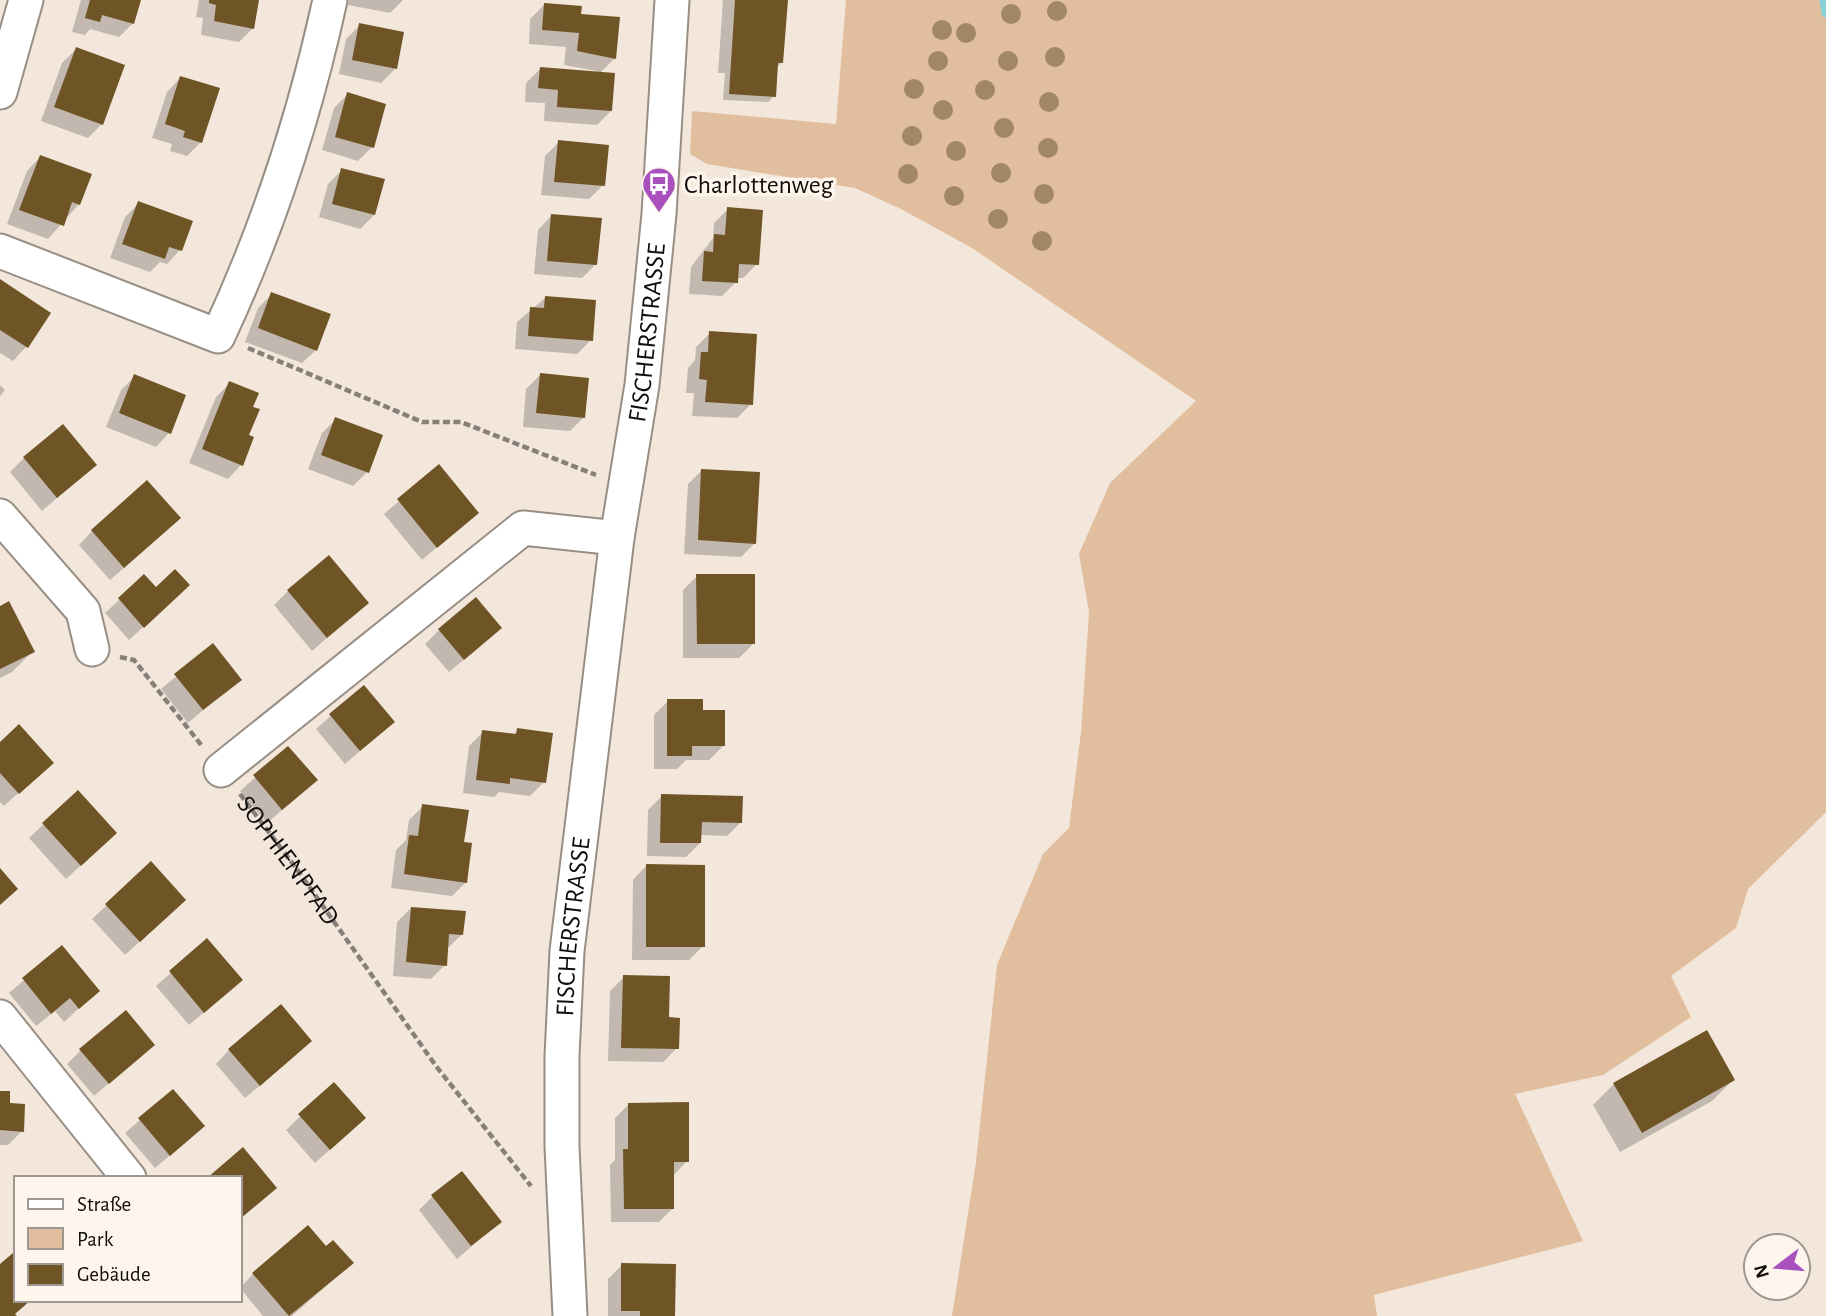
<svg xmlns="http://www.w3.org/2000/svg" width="1826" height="1316" font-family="'Alegreya Sans',sans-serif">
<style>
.green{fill:#e1be9d}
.shadow{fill:#0003}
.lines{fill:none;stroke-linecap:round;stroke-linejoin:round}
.stream{stroke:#87d0d6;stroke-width:9}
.building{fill:#6f5425}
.minor-casing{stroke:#988e84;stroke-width:37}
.path{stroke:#877f78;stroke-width:4.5;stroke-dasharray:7 3.5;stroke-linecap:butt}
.minor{stroke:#fff;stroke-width:33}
.tree{fill:#a28765}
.labels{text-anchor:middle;stroke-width:7;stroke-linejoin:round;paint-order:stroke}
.poi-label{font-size:26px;fill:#110d0a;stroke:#fef5ec;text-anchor:start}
.street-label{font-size:26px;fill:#110d0a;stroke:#fef5ec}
</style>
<rect width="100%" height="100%" fill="#f3e7dc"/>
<path class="green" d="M846 0H1826V812L1748 889 1736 928 1671 976 1691 1017 1603 1075 1515 1094 1583 1241 1374 1295 1377 1316H952L976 1162 997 965 1043 854 1069 828 1081 732 1089 612 1079 554 1110 483 1196 401 972 248 901 209 855 188 707 164 690 154 692 111 836 124Z"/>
<path class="shadow" d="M81 0H139L133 23 119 37 90 29 85 35 72 32Z
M199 0H256L253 28 239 42 201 35 203 18 196 17Z
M349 0H403L390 13 348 5Z
M723 0H786L782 62 776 68 774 96 768 102 723 100 725 73H718Z
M544 5 579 16 615 58 599 74 611 111 597 125 544 121 545 103 525 102 526 83 540 69 595 73 596 71 564 65 566 47 529 44 530 19Z
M360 25 395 69 381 83 339 74 346 39Z
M76 49 102 124 88 138 41 121 62 63Z
M180 78 201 142 187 156 170 151 172 144 152 138 167 92Z
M348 94 372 147 358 161 322 150 334 108Z
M559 142 603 185 589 199 541 195 545 156Z
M40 157 79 204 48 239 7 224 27 171Z
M342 170 374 215 360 229 319 217 328 184Z
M139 203 180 250 167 264 160 262 150 272 110 258 125 217Z
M728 209 757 264 743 278H736V282L722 296 689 294 691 267 713 238 714 223Z
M551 216 596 264 582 278 534 274 538 230Z
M0 282 49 314 26 347 13 361 0 353Z
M272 294 316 350 302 363 245 342 258 308Z
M545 298 591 340 577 354 515 349 517 322Z
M710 333 751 404 737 418 692 416 694 393H686L688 368 695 360 696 347Z
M540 375 584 417 570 431 523 427 526 389Z
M135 376 169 433 156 447 106 427 121 390Z
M230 383 251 408 241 465 228 479 189 463 216 397Z
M0 385 5 390 0 396Z
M336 419 367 472 353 486 308 469 322 433Z
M24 458 95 465 42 511 10 472Z
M439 467 477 513 422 560 384 514Z
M702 470 755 543 741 557 684 554 688 484Z
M92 531 165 532 110 580 79 545Z
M697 576 753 644 739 658H683V590Z
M144 577 156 589 174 599 129 640 105 613Z
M288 591 367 603 312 651 274 605Z
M0 608 32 652 12 672 0 678Z
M439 630 485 642 449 672 425 644Z
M213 646 240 679 188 723 161 689Z
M363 687 393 722 345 764 316 729Z
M668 701 701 712 723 746 709 760H686L677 769H654V715Z
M518 730 544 782 530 796 499 792 494 797 463 793 469 746 483 732 513 735Z
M0 744 37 776 4 806 0 802Z
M288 748 301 794 267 823 240 791Z
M77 793 101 847 66 879 29 838Z
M662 796 741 822 727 836 700 835V843L686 857 647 856 648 810Z
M423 806 466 882 452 896 391 888 396 850 406 840 409 820Z
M151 864 170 914 125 955 92 919Z
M646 866 703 946 689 960H632L633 880Z
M411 908 462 934 448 948 445 965 431 979 393 976 397 922Z
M207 941 226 994 189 1025 156 986Z
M62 948 98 991 64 1022 55 1011 36 1026 9 993Z
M624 977 667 1019 677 1048 663 1062 608 1061 610 991Z
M153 1045 94 1096 67 1064 81 1050Z
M229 1050 296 1055 245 1098 216 1064Z
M1733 1080 1712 1101 1620 1152 1593 1105 1614 1084Z
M334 1084 350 1132 315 1163 286 1130Z
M173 1091 188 1140 155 1168 125 1133Z
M0 1092 22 1131 8 1145H0Z
M629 1104 687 1161 673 1176V1208L659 1222H611L610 1165 615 1160V1118Z
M432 1197 500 1222 457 1259 419 1210Z
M326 1248 352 1263 292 1316H263L240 1288 253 1274Z
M622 1265 673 1316H608V1279Z"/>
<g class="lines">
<path class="stream" d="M1824 0 1826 13"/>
</g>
<path class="building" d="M90 0H141L134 24 102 15 100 22 85 18Z
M209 0H259L254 29 214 21 216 5 209 3Z
M735 0H788L783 63H778L776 97 729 94Z
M544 3 582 6 581 14 620 17 616 59 577 51 579 33 542 30Z
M359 23 404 32 397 69 352 60Z
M76 47 125 65 103 125 54 107Z
M540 67 615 73 612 111 557 107 558 90 538 88Z
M180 76 220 88 202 143 183 137 185 131 165 124Z
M347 92 386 104 374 148 335 137Z
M558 140 609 145 605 186 554 182Z
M40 155 92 174 80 205 72 202 64 226 19 210Z
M341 168 385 179 375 215 332 204Z
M138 201 193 221 182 251 169 247 165 259 122 244Z
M727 207 763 210 759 265 739 264 738 283 702 281 704 251 713 252 714 234 725 235Z
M551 214 602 218 597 265 547 261Z
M0 279 51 313 28 348 0 330Z
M271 292 331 314 317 351 258 328Z
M545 296 596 300 593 341 528 336 530 307 544 308Z
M709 331 757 334 753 405 705 402 707 380 699 379 701 352H708Z
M540 373 589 378 585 418 536 413Z
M134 374 186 395 171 434 119 413Z
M229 381 259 393 253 407 260 409 249 435 254 437 243 466 202 449Z
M335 417 383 435 369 473 321 455Z
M63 424 97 465 57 498 23 457Z
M439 464 479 513 437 548 397 499Z
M701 469 760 472 756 544 698 540Z
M147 480 181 518 124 568 91 530Z
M329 555 369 603 327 638 287 590Z
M175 569 190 585 144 628 118 598 144 574 156 587Z
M696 574H755V644H697Z
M476 597 502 628 464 660 438 629Z
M9 601 35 652 0 669V606Z
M213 643 242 680 203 710 174 674Z
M364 685 395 722 360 751 329 714Z
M667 699H703V710H725V746H692V756H667Z
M19 724 54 763 19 794 0 773V742Z
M517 728 553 733 546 783 510 778V784L476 780 482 730 516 734Z
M288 746 318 780 282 810 253 775Z
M78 790 117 833 81 866 42 823Z
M661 794 743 796 742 823 702 822 701 843H660Z
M422 804 469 810 464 842 472 843 467 883 404 874 409 835 418 836Z
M151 861 186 900 140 942 105 904Z
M646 864 705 865V947H646Z
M0 868 18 889 0 905Z
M411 907 466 911 463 935 449 934 447 966 406 962Z
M207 938 243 980 204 1013 169 971Z
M62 945 100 991 79 1009 70 998 51 1014 22 978Z
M623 975 670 976 669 1017 680 1018 679 1049 621 1048Z
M281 1004 312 1041 260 1086 228 1049Z
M126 1010 155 1045 109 1084 79 1049Z
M1707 1030 1735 1080 1642 1133 1613 1083Z
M334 1082 366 1118 330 1150 298 1114Z
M173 1089 205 1126 170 1156 138 1118Z
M0 1091H10V1103L25 1104 24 1132 0 1130Z
M689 1102V1162H674V1209H624L623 1149H628V1103Z
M243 1147 277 1188 240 1219V1178H207Z
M462 1171 502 1222 471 1246 431 1195Z
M308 1225 326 1246 333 1240 354 1263 289 1316 252 1273Z
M13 1253 16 1256V1300H31L15 1314 17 1316H0V1264Z
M621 1263 676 1264 675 1316H640V1311H621Z"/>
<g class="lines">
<g class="minor-casing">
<g id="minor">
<path d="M0 92 26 0"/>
<path d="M0 251 218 336C268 229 305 115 330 0"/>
<path d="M0 516 83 611 92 649"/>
<path d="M221 770 523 528 617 538"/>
<path d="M0 1017 129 1178"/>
<path id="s2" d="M570 1316 562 1147V1056L567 951 617 538 642 385 659 214 672 0"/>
</g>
</g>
<g class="path">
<path d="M248 348 422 422H461L596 475"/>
<path d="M120 657 134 660 202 746"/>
<path id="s1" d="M240 794 296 868 436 1066 531 1186"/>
</g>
<use href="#minor" class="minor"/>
</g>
<g class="tree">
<circle cx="1057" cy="11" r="10"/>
<circle cx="1011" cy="14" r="10"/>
<circle cx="942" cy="30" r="10"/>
<circle cx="966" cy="33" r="10"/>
<circle cx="1055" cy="57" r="10"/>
<circle cx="938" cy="61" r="10"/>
<circle cx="1008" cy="61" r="10"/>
<circle cx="914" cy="89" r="10"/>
<circle cx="985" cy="90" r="10"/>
<circle cx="1049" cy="102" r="10"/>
<circle cx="943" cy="110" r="10"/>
<circle cx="1004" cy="128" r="10"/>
<circle cx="912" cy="136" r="10"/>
<circle cx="1048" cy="148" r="10"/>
<circle cx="956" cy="151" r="10"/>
<circle cx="1001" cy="173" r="10"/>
<circle cx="908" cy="174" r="10"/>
<circle cx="1044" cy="194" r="10"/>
<circle cx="954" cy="196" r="10"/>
<circle cx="998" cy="219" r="10"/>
<circle cx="1042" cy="241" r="10"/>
</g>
<defs>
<g id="bus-pin" transform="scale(1.75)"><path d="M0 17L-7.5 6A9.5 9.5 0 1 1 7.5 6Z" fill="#a850bd" stroke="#fef5ec"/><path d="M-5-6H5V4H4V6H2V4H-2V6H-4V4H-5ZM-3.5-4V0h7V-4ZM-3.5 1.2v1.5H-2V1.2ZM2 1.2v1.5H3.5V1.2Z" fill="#fff"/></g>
</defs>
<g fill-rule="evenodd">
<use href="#bus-pin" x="659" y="184"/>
</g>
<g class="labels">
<g class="poi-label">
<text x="684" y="193">Charlottenweg</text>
</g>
<g class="street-label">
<text dy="9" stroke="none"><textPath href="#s2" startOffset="989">FISCHERSTRASSE</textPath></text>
<text dy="9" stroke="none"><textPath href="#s1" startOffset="82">SOPHIENPFAD</textPath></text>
<text dy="9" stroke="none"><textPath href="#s2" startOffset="390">FISCHERSTRASSE</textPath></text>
</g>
</g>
<rect x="14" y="1176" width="228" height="126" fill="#fef5ec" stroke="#9f9892" stroke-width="2"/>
<rect x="28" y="1199" width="35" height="10" fill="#ffffff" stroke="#9f9892" stroke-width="2"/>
<text x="77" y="1211" font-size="21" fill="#110d0a">Straße</text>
<rect x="28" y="1228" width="35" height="21" fill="#e1be9d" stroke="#9f9892" stroke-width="2"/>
<text x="77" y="1246" font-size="21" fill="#110d0a">Park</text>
<rect x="28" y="1264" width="35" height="21" fill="#6f5425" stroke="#9f9892" stroke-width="2"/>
<text x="77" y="1281" font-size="21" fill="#110d0a">Gebäude</text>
<g transform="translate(1777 1267) rotate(254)"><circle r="33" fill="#fef5ec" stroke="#9f9892" stroke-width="2"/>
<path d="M0-5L12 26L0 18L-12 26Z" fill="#a850bd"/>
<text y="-10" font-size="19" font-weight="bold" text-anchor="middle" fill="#110d0a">N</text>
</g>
</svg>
